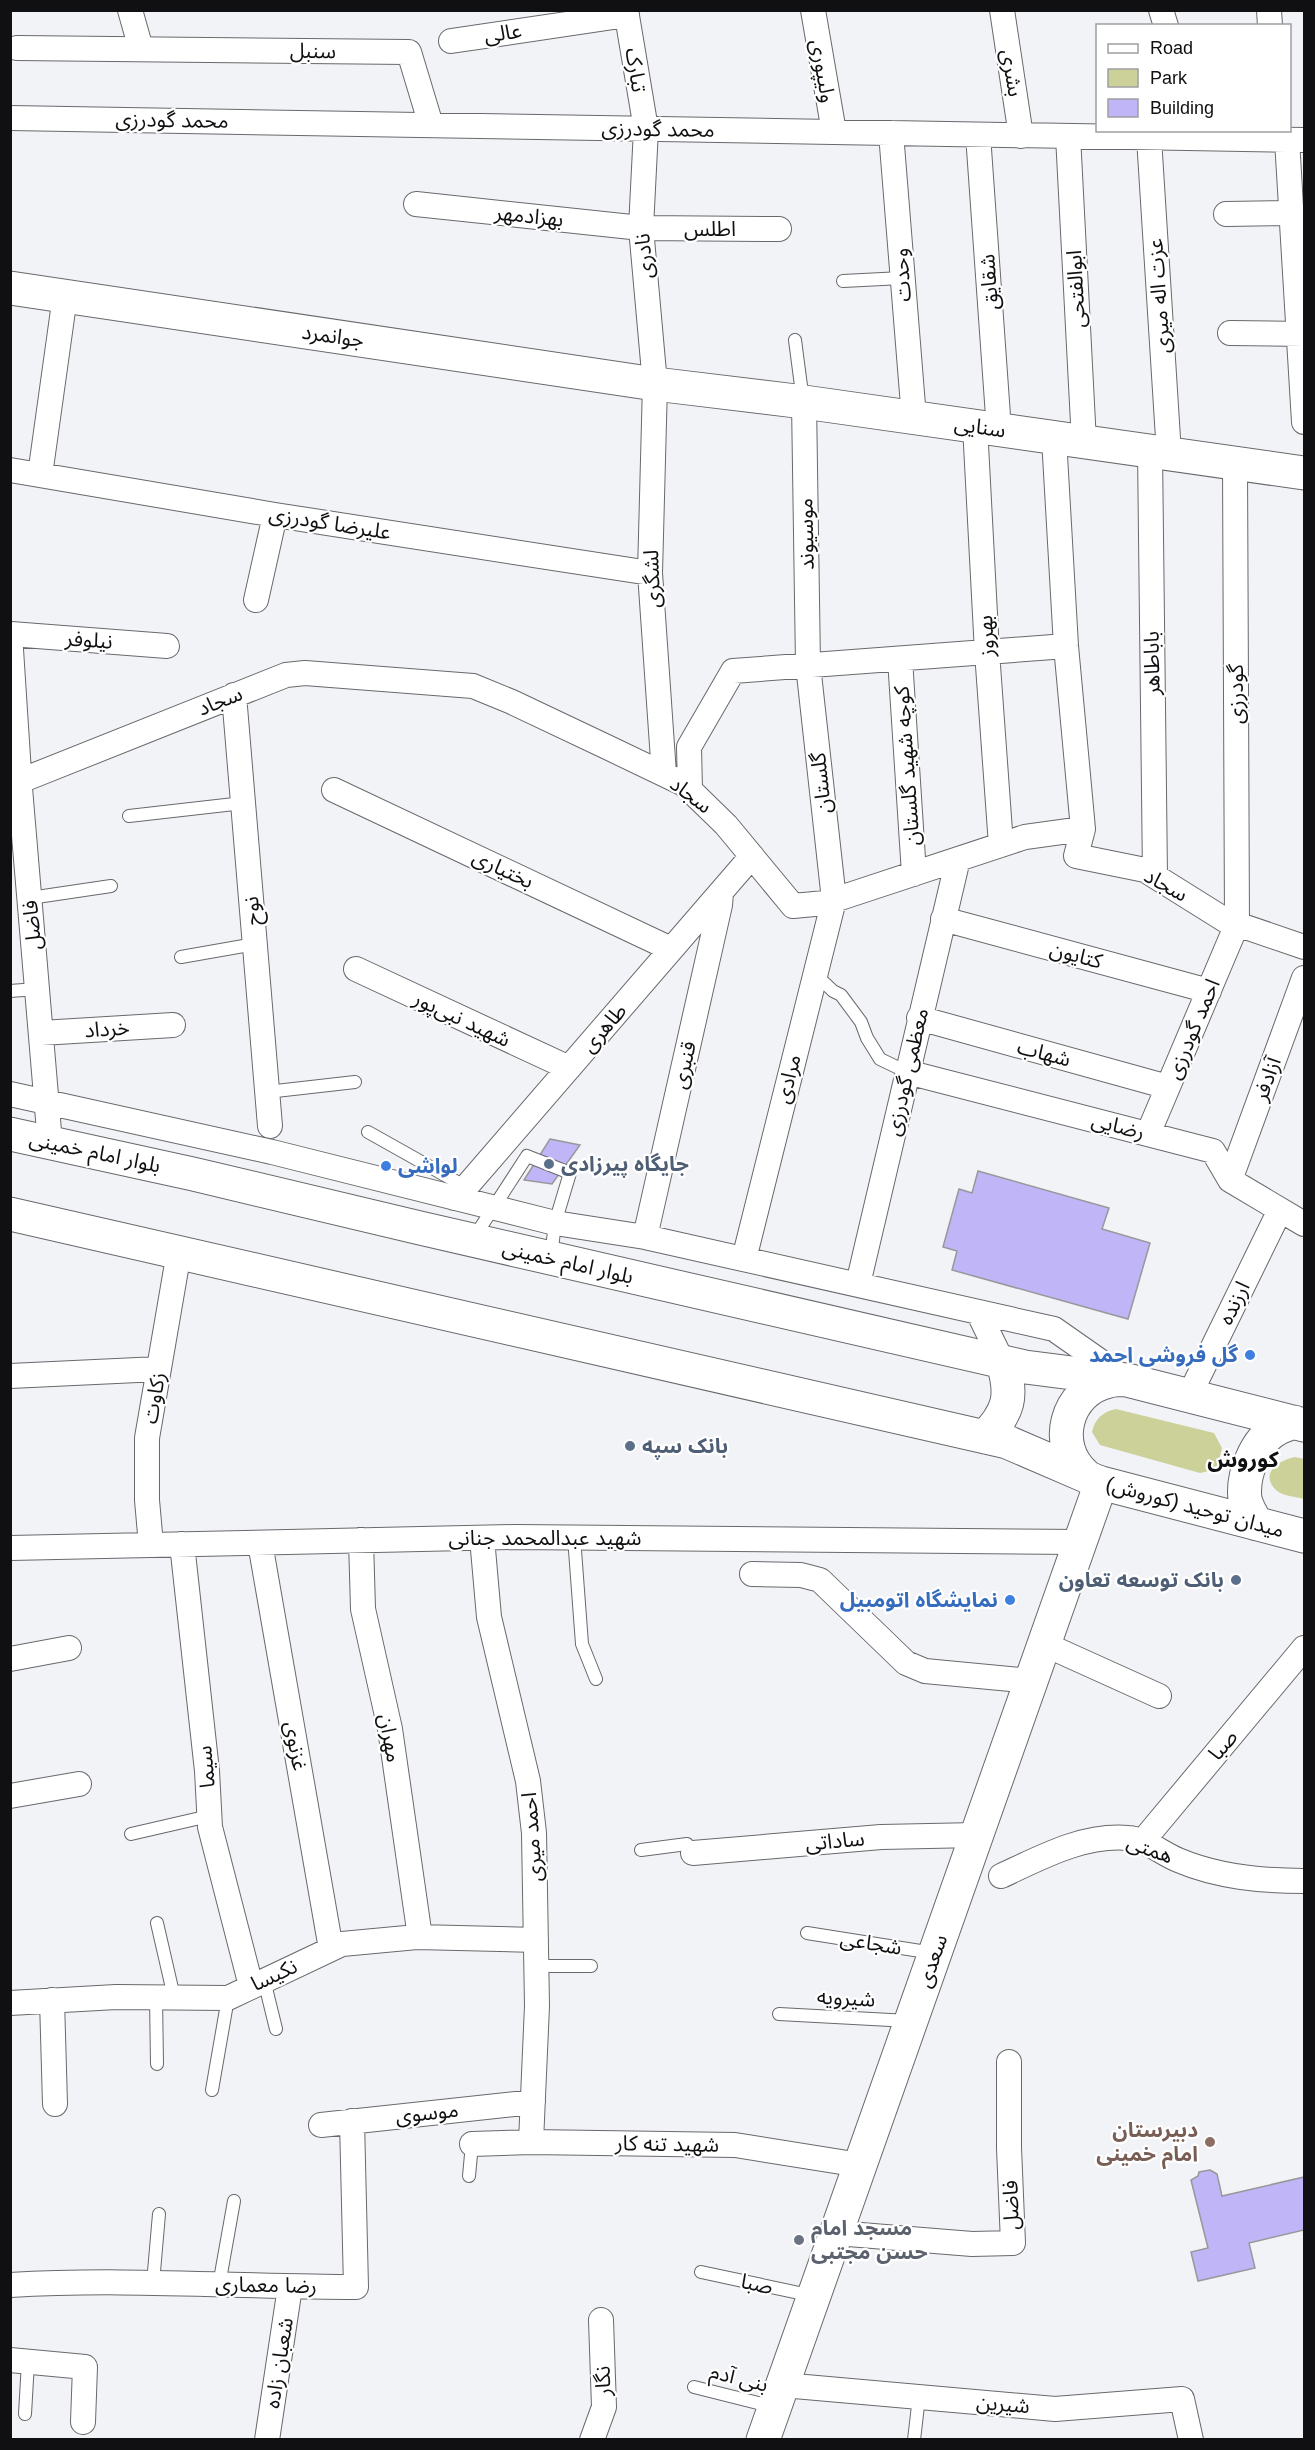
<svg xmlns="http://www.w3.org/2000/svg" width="1315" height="2450" font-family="Arial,'Noto Sans Arabic',sans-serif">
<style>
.green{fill:#ccd19a}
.building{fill:#c0b5f7;stroke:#98989b;stroke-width:1.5}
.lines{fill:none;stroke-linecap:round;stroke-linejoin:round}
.lane-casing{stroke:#68696c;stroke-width:14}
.street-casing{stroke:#68696c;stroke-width:26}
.secondary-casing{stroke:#68696c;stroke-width:35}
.lane{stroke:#fff;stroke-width:12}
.street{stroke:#fff;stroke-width:24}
.secondary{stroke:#fff;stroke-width:33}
.service-dot{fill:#5c6f8a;stroke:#fff;stroke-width:2}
.shop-dot{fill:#3f7fe0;stroke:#fff;stroke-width:2}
.education-dot{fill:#8d6e63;stroke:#fff;stroke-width:2}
.worship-dot{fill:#6b7280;stroke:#fff;stroke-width:2}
.labels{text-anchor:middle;stroke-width:4.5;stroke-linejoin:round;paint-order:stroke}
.street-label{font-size:21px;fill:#101012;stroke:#fff}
.service-label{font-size:21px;font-weight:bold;fill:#4e5e75;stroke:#fff;text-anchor:start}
.shop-label{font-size:21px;font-weight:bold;fill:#366cbe;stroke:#fff;text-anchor:end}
.education-label{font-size:21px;font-weight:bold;fill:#785e54;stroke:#fff;text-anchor:end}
.worship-label{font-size:21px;font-weight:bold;fill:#5b616d;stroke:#fff;text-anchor:start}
.neighbourhood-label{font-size:22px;font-weight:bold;fill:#101012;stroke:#fff}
</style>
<rect width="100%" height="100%" fill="#f2f3f7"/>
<path class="green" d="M1116 1409 1214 1433 1222 1448 1218 1465 1209 1471 1200 1473 1100 1445 1092 1432C1095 1419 1102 1412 1116 1409Z
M1295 1457 1304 1459V1499C1297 1497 1282 1496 1276 1490 1259 1473 1279 1460 1295 1457Z"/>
<path class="building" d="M550 1139 580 1145 552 1184 524 1180Z
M978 1171 1109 1208 1102 1229 1150 1243 1128 1319 952 1270 957 1251 943 1247 959 1189 972 1193Z
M1210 2170 1217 2174 1222 2196 1304 2177V2230L1249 2243 1255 2268 1198 2281 1191 2252 1208 2248 1191 2180 1198 2176 1199 2172Z"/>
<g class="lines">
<g class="lane-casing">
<path id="lane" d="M843 281 902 278
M795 340 803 401
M129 816 243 803
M30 898 111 886
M181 957 255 944
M815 974 833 991 841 995 861 1022 867 1038 880 1059 907 1072
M10 991 37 989
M267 1092 355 1082
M368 1132 466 1187
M473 1239 527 1156 570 1173 555 1223 551 1257
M574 1537 582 1644 596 1679
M131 1834 209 1816
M641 1850 687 1844 693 1853
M157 1923 174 1997
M807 1933 933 1953
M536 1966H591
M264 1980 276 2029
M156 1997 157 2064
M779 2014 909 2021
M212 2090 228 1998
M469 2176 472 2144
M701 2272 813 2296
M153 2283 159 2214
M219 2285 234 2201
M694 2387 774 2407
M25 2414 28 2362
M914 2440 919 2397"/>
</g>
<g class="street-casing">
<path id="street" d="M130 10 141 49
M626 10 646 129 641 228 655 384 650 573 664 774
M813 10 834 132
M1002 10 1021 136
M1161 10 1166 26
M1269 10 1270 26
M451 41 627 15
M17 48 409 52 431 125
M10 118 1304 140
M891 133 914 418
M978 135 999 430
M1068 136 1084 442
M1149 138 1169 454
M1287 140 1304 422
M416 204 641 228 779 229
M1226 214 1290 213
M1230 333 1304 334
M975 426 987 652 1001 845
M1054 438 1066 646 1083 829
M1150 451 1155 876
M10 470 275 515 650 573
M40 475 65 296
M256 600 275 515
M10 634 20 788 50 1143
M11 634 167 646
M900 659 914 874
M234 695 270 1126
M10 785 286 675 305 673 473 686 512 702 609 748 684 784 690 790 726 825 793 906 825 903 1025 837 1083 829 1076 856 1145 870 1225 920 1304 947
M334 790 671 949
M690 790 689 747 733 671 1066 646
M943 919 1209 991
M356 969 569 1068
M919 1018 1168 1087
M41 1033 173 1025
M907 1072 1213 1151 1230 1180 1304 1224
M10 1094 272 1152 555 1223 645 1237 1054 1329 1124 1378
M1148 1134 1237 924 1235 463
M1230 1180 1304 978
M454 1198 466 1187 752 856
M645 1237 720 905 721 893
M744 1259 834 900 808 665 804 402
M858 1284 958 859
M978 1312 1003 1363
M10 1376 159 1369
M1189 1396 1280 1210
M482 1538 489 1617 528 1781 534 1833 537 2006 531 2142
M361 1540 363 1609 390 1729 420 1937
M260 1543 331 1949
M182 1544 207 1771 210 1827 251 1986
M151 1545 147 1500V1438L179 1252
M10 1548 515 1537 1080 1542
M752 1574 801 1575 820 1580 906 1663 925 1671 1031 1681
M1044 1644 1159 1696
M10 1659 69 1648
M10 1796 79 1784
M1142 1842 1304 1648
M693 1853 881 1837 977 1835
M1001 1876C1040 1858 1083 1834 1128 1838 1146 1839 1161 1853 1178 1860 1218 1877 1261 1881 1304 1881
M52 2000 55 2104
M10 2003 116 1997 228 1998 342 1944 417 1937 536 1940
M321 2125 533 2102
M472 2144 531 2142 735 2145 860 2165
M836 2233 972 2244 1013 2243 1009 2148V2062
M10 2285C126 2278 241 2287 356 2287L352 2121
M10 2360 85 2367 83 2422
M783 2385 1055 2409 1182 2399 1191 2440
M267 2440 290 2287
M592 2440 604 2407 601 2320"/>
</g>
<g class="secondary-casing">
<path id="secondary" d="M10 288 655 384 804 402 1304 473
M10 1134 193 1174 420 1228 1025 1367 1127 1380
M10 1214 1007 1442 1086 1476
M1304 1425 1127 1380C1122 1380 1115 1379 1109 1381 1066 1390 1051 1446 1085 1475 1089 1479 1096 1481 1101 1483L1304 1536
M985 1437C1009 1412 1013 1396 1003 1363
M1257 1524C1252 1516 1247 1508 1245 1499 1242 1476 1255 1440 1277 1429 1282 1426 1289 1424 1294 1422
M763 2440 1101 1483"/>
</g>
<use href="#lane" class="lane"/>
<use href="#street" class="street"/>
<use href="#secondary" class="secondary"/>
</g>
<g class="service-dot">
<circle cx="549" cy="1164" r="6"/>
<circle cx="630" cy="1446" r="6"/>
<circle cx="1236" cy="1580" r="6"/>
</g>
<g class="shop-dot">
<circle cx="386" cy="1166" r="6"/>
<circle cx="1250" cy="1355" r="6"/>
<circle cx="1010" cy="1600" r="6"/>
</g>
<circle class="education-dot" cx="1210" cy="2142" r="6"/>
<circle class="worship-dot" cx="799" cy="2240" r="6"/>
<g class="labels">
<g class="street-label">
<text transform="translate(503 33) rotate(-8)" y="7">عالی</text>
<text transform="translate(313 51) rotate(1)" y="7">سنبل</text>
<text transform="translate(636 70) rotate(81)" y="7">تبارک</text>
<text transform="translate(823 71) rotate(80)" y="7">ولیپوری</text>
<text transform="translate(1012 73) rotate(81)" y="7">بشری</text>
<text transform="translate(172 120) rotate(1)" y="7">محمد گودرزی</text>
<text transform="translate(658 129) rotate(1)" y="7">محمد گودرزی</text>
<text transform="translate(529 216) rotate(6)" y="7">بهزادمهر</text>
<text x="710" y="236">اطلس</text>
<text transform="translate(644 256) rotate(-95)" y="7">نادری</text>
<text transform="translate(902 275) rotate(-94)" y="7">وحدت</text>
<text transform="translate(989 282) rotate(-94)" y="7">شقایق</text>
<text transform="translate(1076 289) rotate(-93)" y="7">ابوالفتحی</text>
<text transform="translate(1159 296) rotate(-94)" y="7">عزت اله میری</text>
<text transform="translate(333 336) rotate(8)" y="7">جوانمرد</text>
<text transform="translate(980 427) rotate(8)" y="7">سنایی</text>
<text transform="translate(330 523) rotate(9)" y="7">علیرضا گودرزی</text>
<text transform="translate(806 534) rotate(-91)" y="7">موسیوند</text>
<text transform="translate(652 579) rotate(-92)" y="7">لشگری</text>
<text transform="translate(986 636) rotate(-93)" y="7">بهروز</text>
<text transform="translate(89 640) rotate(4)" y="7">نیلوفر</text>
<text transform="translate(1152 663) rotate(-91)" y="7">باباطاهر</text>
<text transform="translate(1236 694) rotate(-90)" y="7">گودرزی</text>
<text transform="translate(220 701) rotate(-22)" y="7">سجاد</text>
<text transform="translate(907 766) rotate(-94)" y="7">کوچه شهید گلستان</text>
<text transform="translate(821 783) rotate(-96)" y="7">گلستان</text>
<text transform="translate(691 795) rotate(37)" y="7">سجاد</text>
<text transform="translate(503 869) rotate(25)" y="7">بختیاری</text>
<text transform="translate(1166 885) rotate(29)" y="7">سجاد</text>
<text transform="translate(252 911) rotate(-95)" y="7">نوح</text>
<text transform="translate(32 925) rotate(-95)" y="7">فاضل</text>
<text transform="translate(1076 955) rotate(15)" y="7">کتایون</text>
<text transform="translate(462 1019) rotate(25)" y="7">شهید نبی‌پور</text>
<text transform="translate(604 1028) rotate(-49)" y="7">طاهری</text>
<text transform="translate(107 1029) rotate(-4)" y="7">خرداد</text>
<text transform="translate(1193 1029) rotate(-67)" y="7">احمد گودرزی</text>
<text transform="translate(1044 1053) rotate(15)" y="7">شهاب</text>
<text transform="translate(684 1065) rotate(-77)" y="7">قنبری</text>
<text transform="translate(907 1072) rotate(-77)" y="7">معظمی گودرزی</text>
<text transform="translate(788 1079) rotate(-76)" y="7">مرادی</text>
<text transform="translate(1267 1079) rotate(-70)" y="7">آزادفر</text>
<text transform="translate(1118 1126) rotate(14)" y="7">رضایی</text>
<text transform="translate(95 1152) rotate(12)" y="7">بلوار امام خمینی</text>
<text transform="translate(568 1262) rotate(13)" y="7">بلوار امام خمینی</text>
<text transform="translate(1234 1303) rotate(-64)" y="7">ارزنده</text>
<text transform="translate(154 1398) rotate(-80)" y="7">زکاوت</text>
<text transform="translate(1195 1507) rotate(15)" y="7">میدان توحید (کوروش)</text>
<text x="545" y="1545">شهید عبدالمحمد جنانی</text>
<text transform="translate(390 1738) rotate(80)" y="7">مهران</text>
<text transform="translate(1223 1745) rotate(-50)" y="7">صبا</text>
<text transform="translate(296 1746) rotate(80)" y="7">غزنوی</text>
<text transform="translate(206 1767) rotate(-95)" y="7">سیما</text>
<text transform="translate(532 1837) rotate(-94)" y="7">احمد میری</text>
<text transform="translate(835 1841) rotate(-5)" y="7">ساداتی</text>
<text transform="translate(1150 1849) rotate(20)" y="7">همتی</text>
<text transform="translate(871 1943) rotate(9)" y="7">شجاعی</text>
<text transform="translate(932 1961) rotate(-71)" y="7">سعدی</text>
<text transform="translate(274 1975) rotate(-25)" y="7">نکیسا</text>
<text transform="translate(846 1998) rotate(3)" y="7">شیرویه</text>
<text transform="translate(427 2113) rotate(-6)" y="7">موسوی</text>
<text transform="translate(667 2144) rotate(1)" y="7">شهید تنه کار</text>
<text transform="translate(1011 2205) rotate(-92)" y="7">فاضل</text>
<text transform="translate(757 2284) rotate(12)" y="7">صبا</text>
<text transform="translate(266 2285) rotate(1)" y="7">رضا معماری</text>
<text transform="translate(279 2363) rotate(-81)" y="7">شعبان زاده</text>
<text transform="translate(739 2378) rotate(14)" y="7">بنی آدم</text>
<text transform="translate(603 2381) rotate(-92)" y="7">نگار</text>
<text transform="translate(1003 2404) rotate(5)" y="7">شیرین</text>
</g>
<g class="service-label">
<text x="561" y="1171">جایگاه پیرزادی</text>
<text x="642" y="1453">بانک سپه</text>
<text x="1224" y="1587" text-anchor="end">بانک توسعه تعاون</text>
</g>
<g class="shop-label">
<text x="398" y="1173" text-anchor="start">لواشی</text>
<text x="1238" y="1362">گل فروشی احمد</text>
<text x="998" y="1607">نمایشگاه اتومبیل</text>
</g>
<g class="education-label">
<text x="1198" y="2137">دبیرستان<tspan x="1198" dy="24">امام خمینی</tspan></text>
</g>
<g class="worship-label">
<text x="811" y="2235">مسجد امام<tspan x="811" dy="24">حسن مجتبی</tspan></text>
</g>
<g class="neighbourhood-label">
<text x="1243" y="1467">کوروش</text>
</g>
</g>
<rect width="1315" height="2450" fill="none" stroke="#101012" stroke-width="24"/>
<rect x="1096" y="24" width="195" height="108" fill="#ffffff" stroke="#9f9fa0" stroke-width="1.5"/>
<rect x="1108" y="44" width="30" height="9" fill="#ffffff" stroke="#9f9fa0" stroke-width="1.5"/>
<text x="1150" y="54" font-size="18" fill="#101012">Road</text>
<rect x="1108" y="69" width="30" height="18" fill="#ccd19a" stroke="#9f9fa0" stroke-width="1.5"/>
<text x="1150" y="84" font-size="18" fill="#101012">Park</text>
<rect x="1108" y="99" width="30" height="18" fill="#c0b5f7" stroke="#9f9fa0" stroke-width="1.5"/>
<text x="1150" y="114" font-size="18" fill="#101012">Building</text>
</svg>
